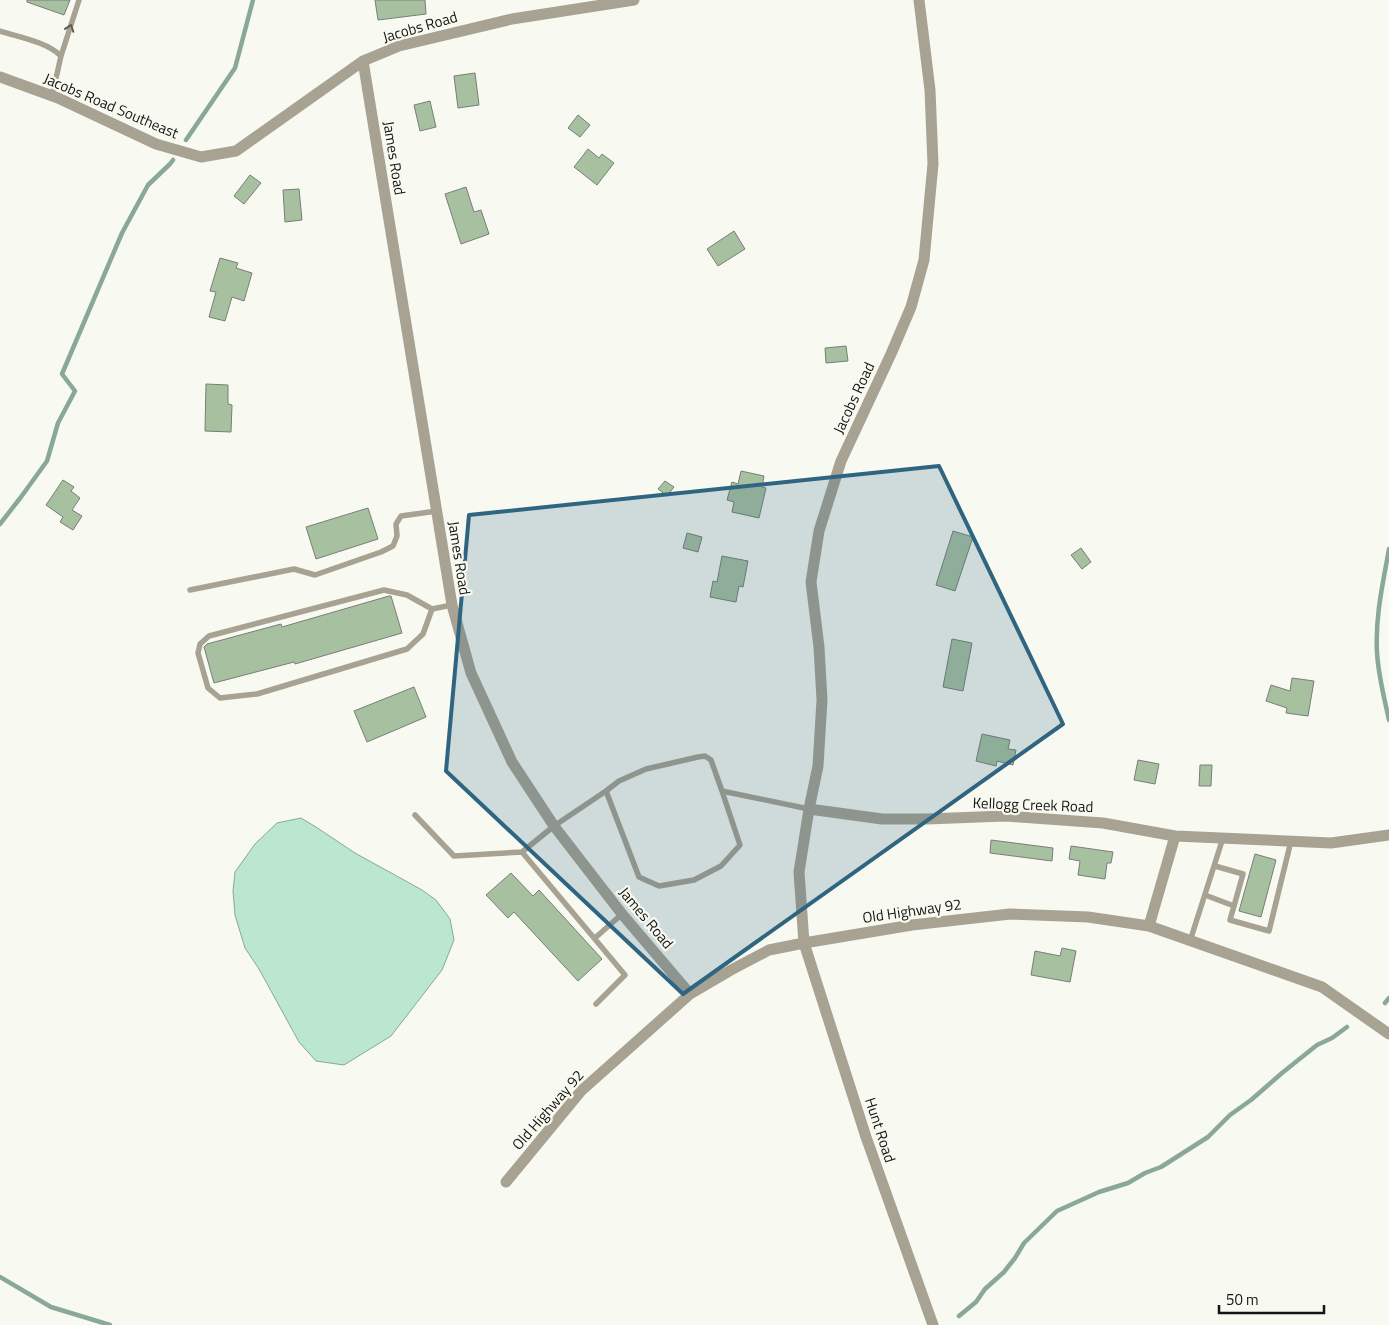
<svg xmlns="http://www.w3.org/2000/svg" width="1389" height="1325" font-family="'Titillium Web',sans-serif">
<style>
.water{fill:#bbe6d0;stroke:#89a897}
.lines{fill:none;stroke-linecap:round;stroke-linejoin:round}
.stream{stroke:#89a897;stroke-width:4.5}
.building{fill:#a7c1a0;stroke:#797e78}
.lane{stroke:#a7a292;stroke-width:5.5}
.street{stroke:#a7a292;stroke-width:11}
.oneway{stroke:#5e5c52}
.marked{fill:#2f6580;fill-opacity:0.2;stroke:#2f6580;stroke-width:4;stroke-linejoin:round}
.labels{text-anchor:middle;stroke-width:4.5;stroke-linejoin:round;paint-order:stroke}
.street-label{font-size:15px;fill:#151613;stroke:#f8f9f1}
</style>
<rect width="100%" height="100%" fill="#f8f9f1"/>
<path class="water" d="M301 818 316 827 355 853 422 890 436 900 450 919 454 940 442 970 391 1036 344 1065 316 1061 299 1042 259 969 245 948 235 915 233 891 235 872 255 844 277 823Z"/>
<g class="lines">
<path class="stream" d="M186 140 235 68 253 0
M0 524 21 497 47 461 58 423 75 391 62 374 122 233 148 185 170 164 173 160
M1389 549C1383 583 1375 617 1377 652 1378 674 1384 697 1389 720
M1385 1003 1389 998
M0 1277 51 1307 110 1325
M959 1316 976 1302 985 1289 1004 1272 1015 1258 1024 1243 1057 1211 1099 1192 1128 1183 1145 1173 1161 1167 1208 1137 1230 1115 1251 1100 1282 1073 1317 1045 1332 1038 1347 1027"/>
</g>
<path class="building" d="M27 0H70L64 15 27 2Z
M375 0H425L426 14 378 20Z
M475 73 479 105 458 108 454 76Z
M430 101 436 127 420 131 414 105Z
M578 115 590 125 580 137 568 128Z
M588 149 599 158 602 154 614 163 597 185 574 167Z
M250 175 261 183 244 204 234 196Z
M466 187 474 212 481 210 489 234 461 244 445 194Z
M299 189 302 220 285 222 283 190Z
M734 231 745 249 718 266 707 249Z
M220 258 238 263 236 268 252 273 244 301 232 297 225 321 209 317 216 292 210 291Z
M846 346 848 361 826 363 825 348Z
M206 384 228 385V404L232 405 231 432 205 431Z
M741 471 764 476 762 487 766 488 759 518 732 512 734 502 727 500 732 482 738 484Z
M63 480 74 487 71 491 80 498 72 510 82 516 73 530 60 522 63 517 46 505Z
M665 481 674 487 667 496 658 489Z
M368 508 378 539 316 559 306 527Z
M953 531 973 537 955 591 936 585Z
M687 533 702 537 698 552 683 548Z
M1081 548 1091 562 1082 569 1071 555Z
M722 556 748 561 743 587 739 586 736 602 710 597 713 581 717 582Z
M389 596H391L402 633 295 664 294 662 214 683 204 647 207 644 281 624 282 627Z
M952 639 972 643 963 691 943 687Z
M1292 678 1314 681 1308 716 1286 713 1287 708 1266 701 1271 685 1290 691Z
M414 687 426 717 367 742 354 711Z
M982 734 1010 740 1008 749 1016 750 1013 765 997 761 996 766 976 761Z
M1138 760 1159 764 1155 784 1134 780Z
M1200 765H1212L1211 786H1199Z
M991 840 1053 848 1052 861 990 853Z
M1071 846 1113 852 1111 863H1107L1105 879 1078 875 1080 861 1069 859Z
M1255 854 1276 860 1261 917 1239 911Z
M511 873 533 896 539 890 602 959 578 981 514 912 508 918 486 895Z
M1062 948 1076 951 1070 982 1031 975 1035 951 1060 956Z"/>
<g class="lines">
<path class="lane" d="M0 31C19 37 47 42 61 56L52 96
M61 56 79 0
M190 590 294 569 315 575 381 552 393 546 397 536 396 524 401 516 437 511
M432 609 423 634 407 649 257 694 220 698 208 688 198 653 200 644 209 636 384 590 407 595 432 609 452 605
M722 791 740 845 721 866 694 880 659 886 639 877 606 791 619 781 646 769 698 757 705 756 711 760 722 791 809 809
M415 815 454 856 522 852
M1205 895 1234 906 1243 874 1215 866
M1234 906 1230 920 1269 931 1291 841
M595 938 622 914
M1190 941 1223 838
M596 1004 625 975 522 852 554 826 606 791"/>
<path class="street" d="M363 61 452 605 471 673 512 762 554 826 622 914 690 994
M0 77 58 98 156 144 201 157 236 151 363 61 399 46 512 19 634 0
M809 809 818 766 822 700 819 647 811 582 819 531 841 461 891 354 911 307 924 260 933 164 930 90 919 0
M1149 926 1175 836
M506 1182 581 1091 690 994 731 970 769 950 804 943 912 925 1010 914 1088 917 1149 926 1322 987 1389 1034
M933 1325 866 1137 804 943 799 872 809 809 882 819H927L1005 816 1103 823 1175 836 1331 843 1389 835"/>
</g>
<defs><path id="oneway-chevron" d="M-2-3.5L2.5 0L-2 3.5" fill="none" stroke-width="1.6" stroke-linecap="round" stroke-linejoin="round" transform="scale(1.25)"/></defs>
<use class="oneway" href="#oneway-chevron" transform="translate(70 28) rotate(-71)"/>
<path class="marked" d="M939 466 1063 724 683 994 446 771 469 515Z"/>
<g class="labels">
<g class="street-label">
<text transform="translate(420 27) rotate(-16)" y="5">Jacobs Road</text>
<text transform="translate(111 106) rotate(23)" y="5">Jacobs Road Southeast</text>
<text transform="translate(394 158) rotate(81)" y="5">James Road</text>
<text transform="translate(854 398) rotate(-65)" y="5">Jacobs Road</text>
<text transform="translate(459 558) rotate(81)" y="5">James Road</text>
<text transform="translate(1033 805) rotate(2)" y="5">Kellogg Creek Road</text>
<text transform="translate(912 911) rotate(-8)" y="5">Old Highway 92</text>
<text transform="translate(646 918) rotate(50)" y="5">James Road</text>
<text transform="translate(548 1110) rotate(-49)" y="5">Old Highway 92</text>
<text transform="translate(880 1130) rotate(72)" y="5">Hunt Road</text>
</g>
</g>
<path d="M1219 1305v8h105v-8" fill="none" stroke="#151613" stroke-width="2.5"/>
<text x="1226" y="1305" font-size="15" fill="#151613" stroke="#f8f9f1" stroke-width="4" paint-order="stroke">50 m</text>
</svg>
